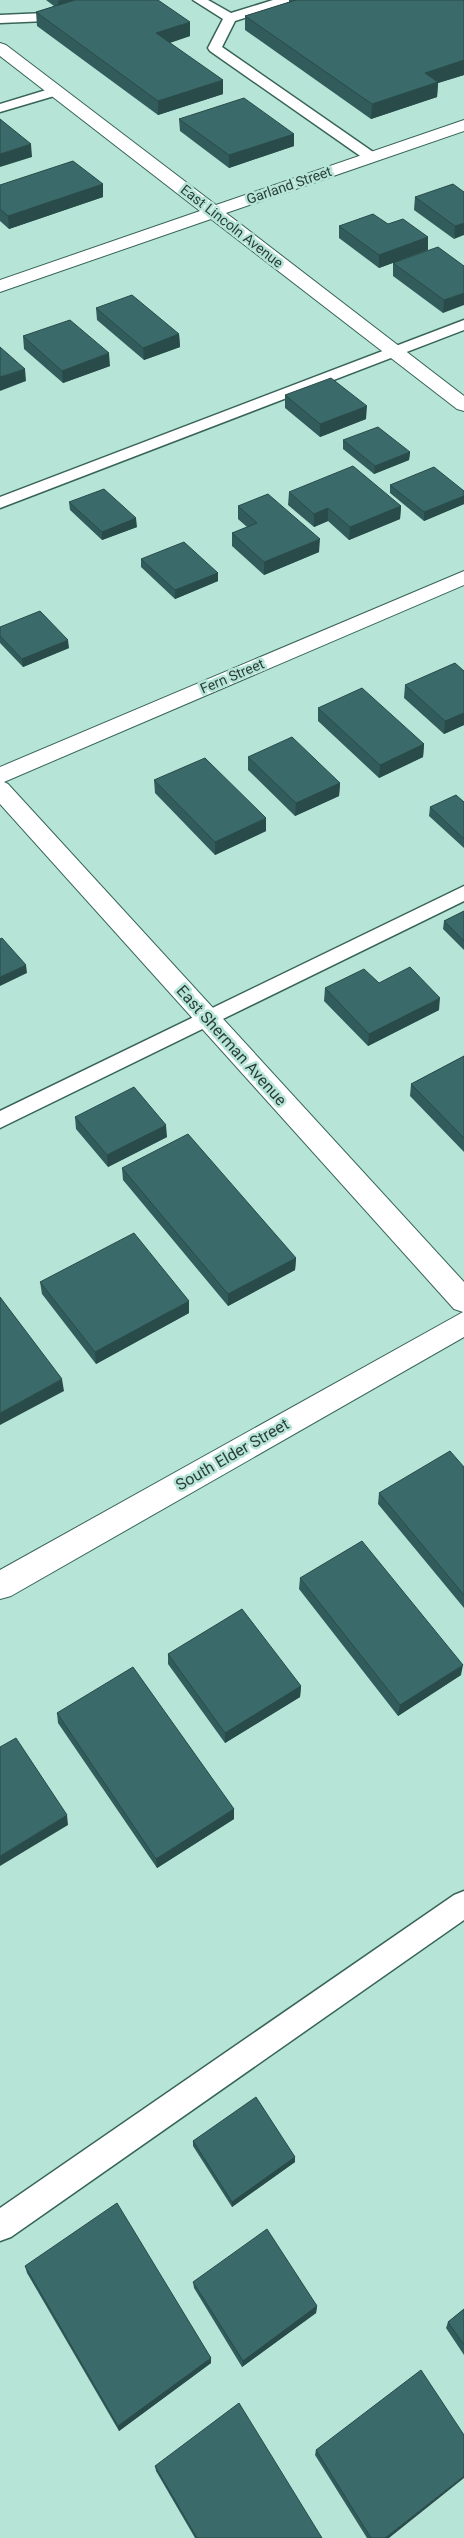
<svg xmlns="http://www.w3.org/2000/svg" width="464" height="2538" font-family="Roboto,sans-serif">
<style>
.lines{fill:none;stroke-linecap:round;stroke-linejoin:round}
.lane-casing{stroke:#386458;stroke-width:3}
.street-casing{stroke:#386458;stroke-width:2}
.lane{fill:#fff;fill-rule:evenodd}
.street{fill:#fff;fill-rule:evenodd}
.wall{fill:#325c5b}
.shaded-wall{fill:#294b4a}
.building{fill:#3a6b6a;stroke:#294b4a}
.labels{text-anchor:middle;stroke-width:5;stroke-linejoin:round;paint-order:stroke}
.far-street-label{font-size:14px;fill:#2a3e38;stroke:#b6e5d7}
.street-label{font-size:16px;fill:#2a3e38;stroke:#b6e5d7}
</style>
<rect width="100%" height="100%" fill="#b6e5d7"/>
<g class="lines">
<g class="lane-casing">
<path id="lane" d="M88 0H107L106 3 47 21 0 23V15L46 13Z
M193 0H208L231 13 273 0H292L291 3 235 21 222 47 376 154 378 157 376 160H366L210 51 208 48 223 19Z
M56 87 61 88 63 91 61 94 0 112V104Z
M464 320V330L0 508V497Z
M464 886V901L0 1128V1111Z
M464 1891V1920L11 2237 0 2241V2208L454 1895Z"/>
</g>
<g class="street-casing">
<path id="street" d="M0 43 6 45 216 205 464 120V131L226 213 464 396V411L457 409 211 219 0 292V280L200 211 0 56Z
M464 571V585L4 782 8 784 464 1282V1337L11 1596 0 1599V1570L463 1312 454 1309 0 804V767Z"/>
</g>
<use href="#lane" class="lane"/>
<use href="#street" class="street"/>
</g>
<path class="wall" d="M46 0H158L190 36 170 43 223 94 158 115 37 26 36 12 54 6Z
M289 0H464V75L438 83 437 97 371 119 245 30V16L289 2Z
M179 119 294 134V146L229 168 180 131Z
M103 184V197L9 229 0 221V185Z
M464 192 454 239 414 210 415 197Z
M388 224 428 237V250L379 268 339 238V226Z
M393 263 464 266 443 313 393 276Z
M96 308 179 334 180 347 144 360 97 320Z
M23 336 110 366 63 383 24 349Z
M285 395 366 419 320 437 285 408Z
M343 440 410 452 409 460 374 474 343 449Z
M390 485 464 491V504L424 521 390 493Z
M289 492 401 506 400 519 349 540 328 521 314 527 288 505Z
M69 502 137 527 102 540 70 510Z
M238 506 319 552 264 575 232 546V533L247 527 238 519Z
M141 559 218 573V581L175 599 141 567Z
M0 627 69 648 23 667 0 643Z
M464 671V725L444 734 404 698 405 685Z
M318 708 424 744 423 757 379 778 318 721Z
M248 757 340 783 339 796 295 816 248 770Z
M154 780 266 831 215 855 155 793Z
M464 802V848L429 816 430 807Z
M464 911V950L443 929 444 921Z
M379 983 439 1010 368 1046 324 1001 325 988Z
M464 1056V1152L410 1096 411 1084Z
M75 1117 167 1137 108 1167 76 1129Z
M122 1168 296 1258 295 1270 228 1306 123 1180Z
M40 1282 189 1313 96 1364 42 1294Z
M464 1467V1608L378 1504 379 1493Z
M300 1578 461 1675 398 1716 299 1589Z
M168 1654 301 1686 300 1697 225 1743 168 1664Z
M57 1713 234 1809V1819L157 1868 58 1723Z
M193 2141 295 2157V2162L232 2207 193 2146Z
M25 2266 211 2363 119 2431 27 2273Z
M193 2282 317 2306 316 2313 242 2367 194 2288Z
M464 2309V2355L446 2328 448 2322Z
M316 2450 389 2538H367L315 2455Z
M155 2466 322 2538H195L156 2471Z"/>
<path class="shaded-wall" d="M62 0H88L58 9V1Z
M190 22V36L156 47V33Z
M464 60V75L438 83 437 97 371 119 372 104 425 73Z
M223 80V94L158 115V101Z
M294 134V146L229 168V155Z
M31 144 32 157 0 167V154Z
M103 184V197L9 229 8 216Z
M464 223V235L454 239 455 226Z
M428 237V250L379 268V255Z
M464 293V305L443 313 444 300Z
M179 334 180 347 144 360 143 348Z
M109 353 110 366 63 383 62 371Z
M25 369 26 381 0 391V377Z
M367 406 366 419 320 437V424Z
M410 452 409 460 374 474 375 466Z
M464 496V504L424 521V512Z
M401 506 400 519 349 540 350 527Z
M328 508V521L314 527V514Z
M136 518 137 527 102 540V532Z
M320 539 319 552 264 575V562Z
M218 573V581L175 599V590Z
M68 640 69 648 23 667 22 659Z
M464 713V725L444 734 445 721Z
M424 744 423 757 379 778 380 765Z
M340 783 339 796 295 816 296 803Z
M266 818V831L215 855V842Z
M26 965 27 973 0 986V977Z
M440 998 439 1010 368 1046 369 1034Z
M166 1125 167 1137 108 1167 107 1155Z
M296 1258 295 1270 228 1306V1294Z
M189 1301V1313L96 1364 95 1352Z
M62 1379 64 1391 0 1425V1413Z
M463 1665 461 1675 398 1716 400 1705Z
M301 1686 300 1697 225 1743V1733Z
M234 1809V1819L157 1868 156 1859Z
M67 1815 68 1825 0 1866V1856Z
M295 2157V2162L232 2207V2202Z
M317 2306 316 2313 242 2367 243 2361Z
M211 2358V2363L119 2431 118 2426Z
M464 2476V2478L389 2538H385Z"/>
<path class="building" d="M75 0H158L190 22 156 33 223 80 158 101 36 12Z
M296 0H464V60L425 73 438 82 372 104 245 16Z
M244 98 294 134 229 155 179 119Z
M0 119 31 144 0 154Z
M73 161 103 184 8 216 0 209V185Z
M453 184 464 192V223L455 226 415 197Z
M373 214 388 224 403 219 428 237 379 255 339 226Z
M438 247 464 266V293L444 300 393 263Z
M132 295 179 334 143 348 96 308Z
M70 320 109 353 62 371 23 336Z
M0 347 25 369 0 377Z
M331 378 367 406 320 424 285 395Z
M378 427 410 452 375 466 343 440Z
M353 466 401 506 350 527 328 508 314 514 289 492Z
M434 467 464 491V496L424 512 390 485Z
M104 489 136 518 102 532 69 502Z
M268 494 320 539 264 562 232 533 257 523 238 506Z
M184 542 218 573 175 590 141 559Z
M40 611 68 640 22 659 0 636V627Z
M455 663 464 671V713L445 721 405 685Z
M362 688 424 744 380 765 318 708Z
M292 737 340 783 296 803 248 757Z
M205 758 266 818 215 842 154 780Z
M456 795 464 802V839L430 807Z
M464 911V941L444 921Z
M2 938 26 965 0 977V939Z
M410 967 440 998 369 1034 325 988 364 969 379 983Z
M464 1056V1138L411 1084Z
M134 1087 166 1125 107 1155 75 1117Z
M188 1134 296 1258 228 1294 122 1168Z
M134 1233 189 1301 95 1352 40 1282Z
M0 1297 62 1379 0 1413Z
M450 1451 464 1467V1595L379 1493Z
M362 1541 463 1665 400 1705 300 1578Z
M242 1609 301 1686 225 1733 168 1654Z
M133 1667 234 1809 156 1859 57 1713Z
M16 1738 67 1815 0 1856V1747Z
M256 2097 295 2157 232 2202 193 2141Z
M117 2203 211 2358 118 2426 25 2266Z
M267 2229 317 2306 243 2361 193 2282Z
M464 2309V2345L448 2322Z
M421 2370 464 2435V2476L385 2538H371L316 2450Z
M239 2403 322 2538H197L155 2466Z"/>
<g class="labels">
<g class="far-street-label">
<text transform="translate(289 185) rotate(-19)" y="5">Garland Street</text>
<text transform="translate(232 226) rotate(38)" y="5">East Lincoln Avenue</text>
<text transform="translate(232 676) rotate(-23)" y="5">Fern Street</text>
</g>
<g class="street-label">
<text transform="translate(232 1045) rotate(48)" y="6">East Sherman Avenue</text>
<text transform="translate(232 1454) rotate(-30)" y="6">South Elder Street</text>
</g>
</g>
</svg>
